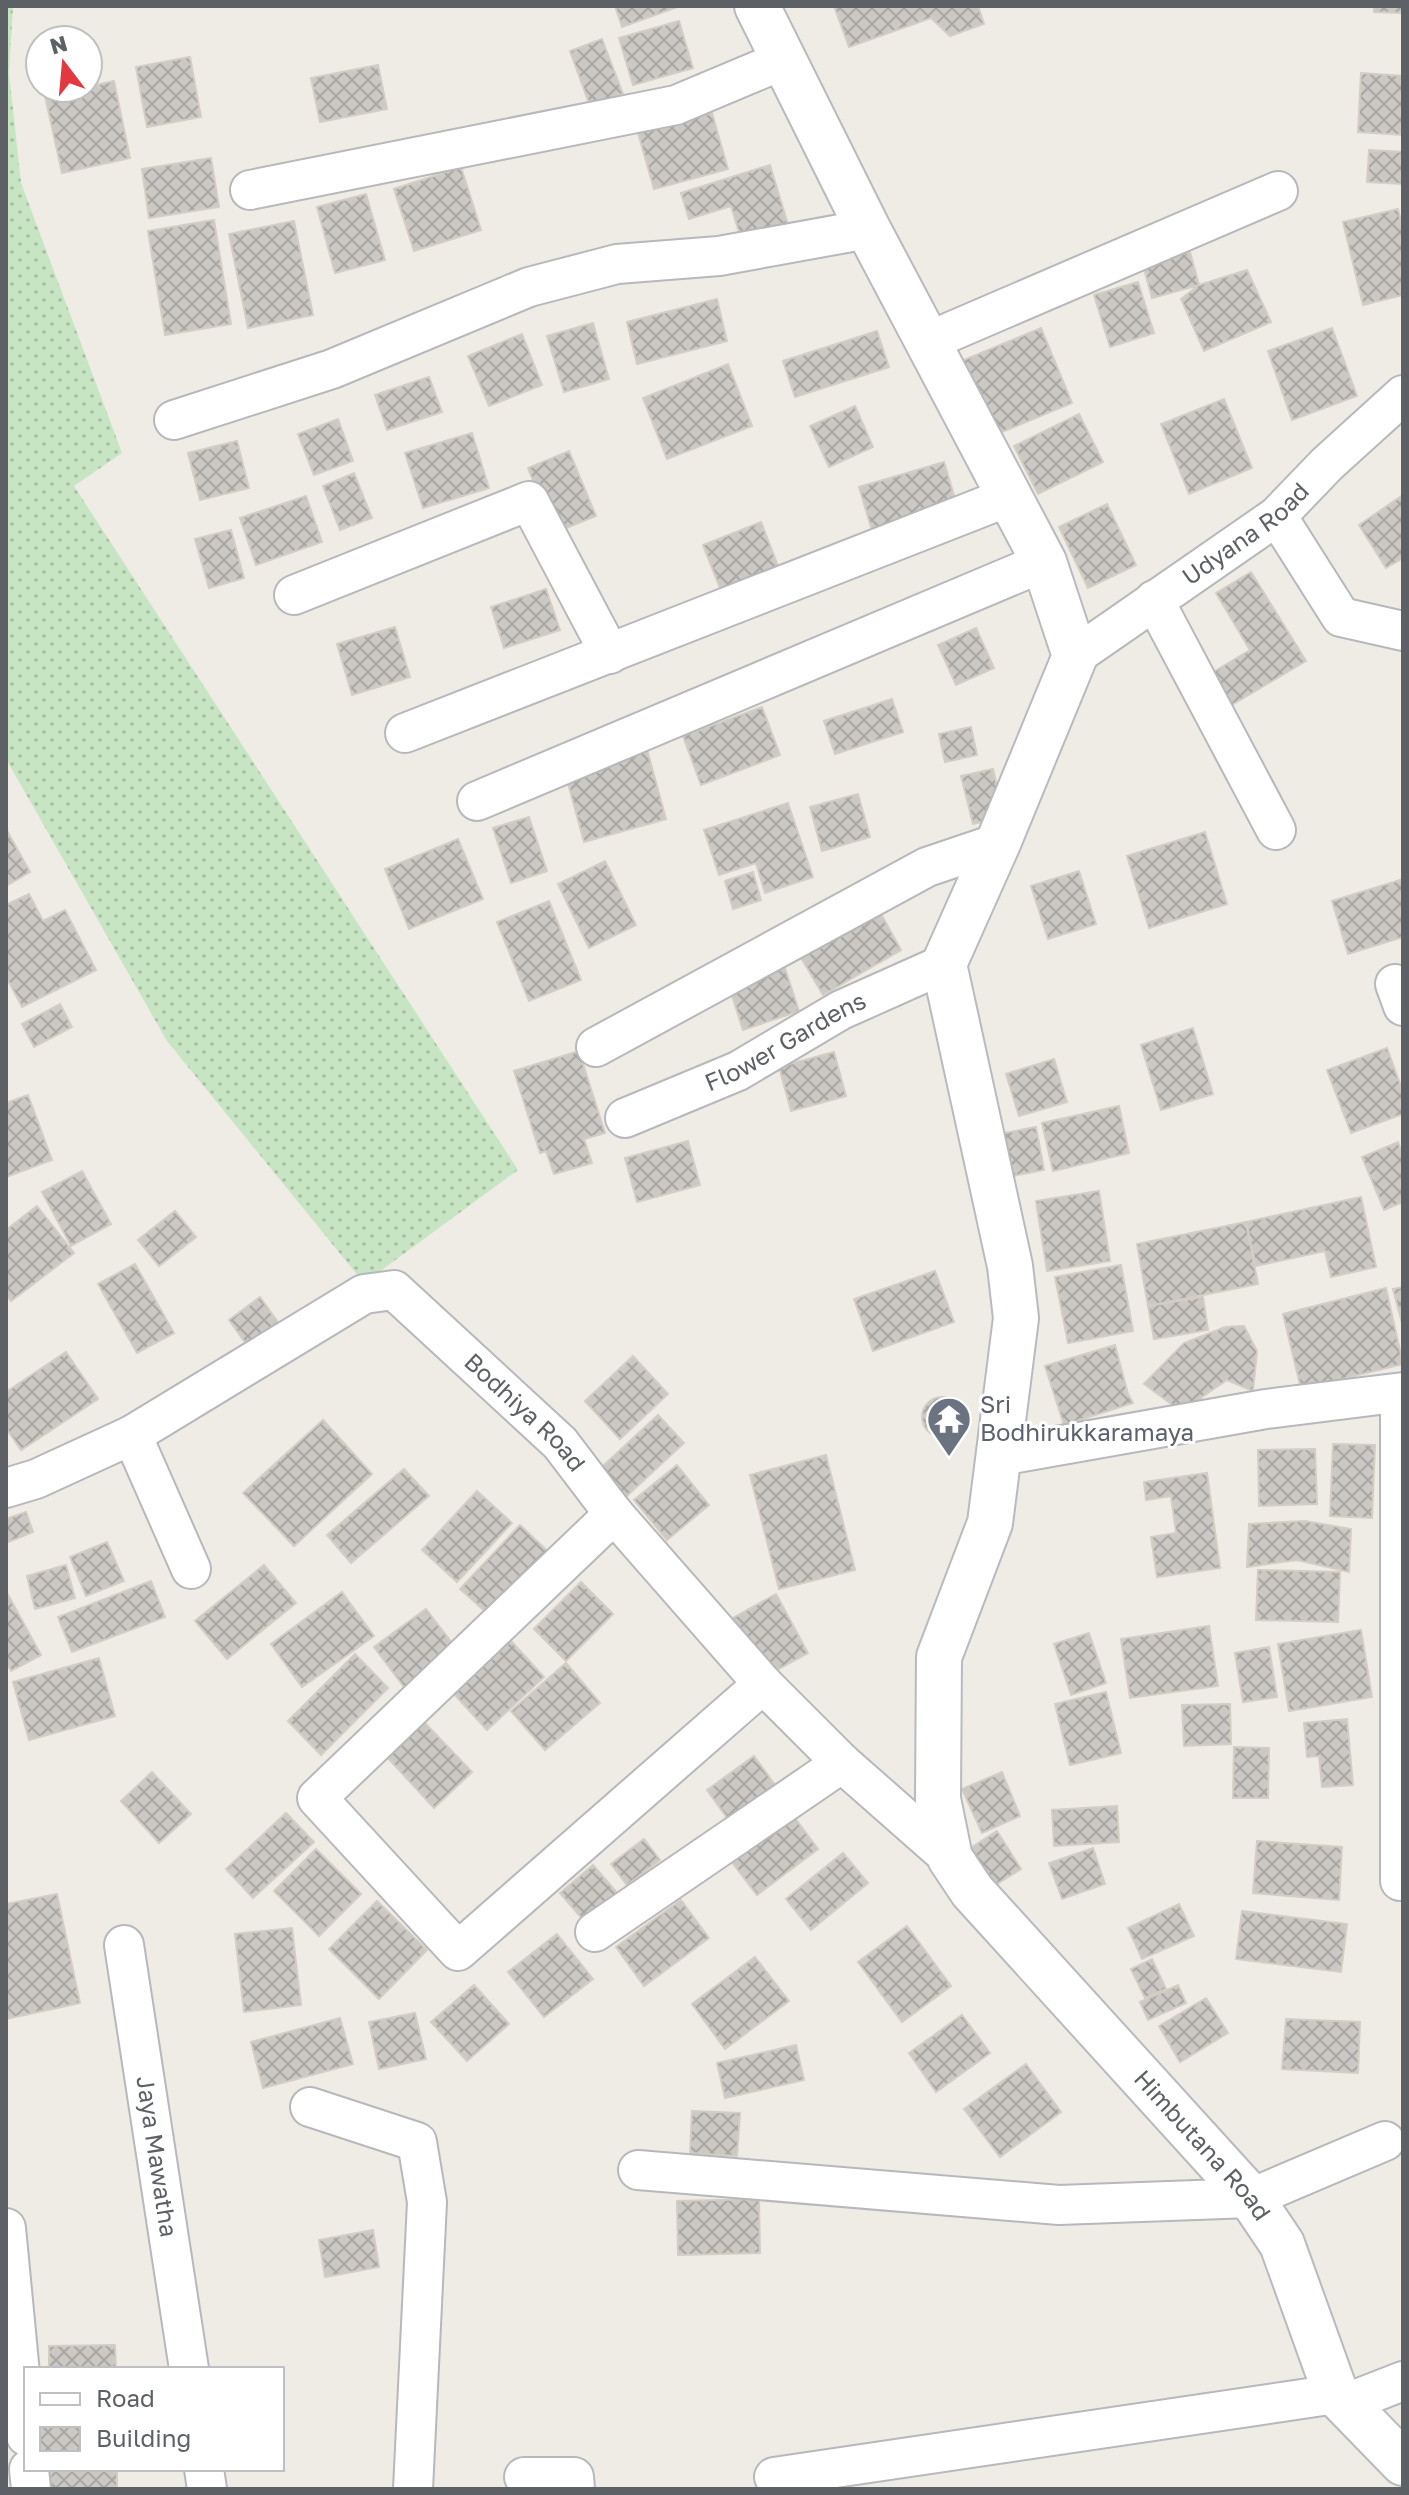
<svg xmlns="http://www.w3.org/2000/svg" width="1409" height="2495" font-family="'Golos Text',sans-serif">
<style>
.grass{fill:url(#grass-dots)}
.building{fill:url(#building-cross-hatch);stroke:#d3cdc4;stroke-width:2}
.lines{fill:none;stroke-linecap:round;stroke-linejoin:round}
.street-casing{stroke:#b6b8bb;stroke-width:42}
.secondary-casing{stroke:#b7babe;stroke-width:48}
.street{stroke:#fff;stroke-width:38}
.secondary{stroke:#fff;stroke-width:44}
.labels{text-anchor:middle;stroke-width:6;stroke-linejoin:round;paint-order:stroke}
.street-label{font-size:24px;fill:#5d6165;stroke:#fff}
.worship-label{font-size:24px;fill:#5b616d;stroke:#fff;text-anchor:start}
</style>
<defs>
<pattern id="grass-dots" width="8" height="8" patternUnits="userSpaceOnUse" patternTransform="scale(2)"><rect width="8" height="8" fill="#c7e5c3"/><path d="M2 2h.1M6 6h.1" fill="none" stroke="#a5bda2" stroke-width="1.8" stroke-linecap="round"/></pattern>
<pattern id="building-cross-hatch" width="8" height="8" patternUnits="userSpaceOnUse" patternTransform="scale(2)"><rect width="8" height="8" fill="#ccc9c4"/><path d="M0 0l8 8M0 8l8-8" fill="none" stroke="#a9a7a3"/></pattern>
</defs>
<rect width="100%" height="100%" fill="#efece5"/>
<path class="grass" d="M6 6H13L9 73 21 183 122 453 74 486 518 1170 364 1283 167 1041 6 759Z"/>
<path class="building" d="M615 6H680L622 27Z
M834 6H978L984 24 950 36 931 18 849 47Z
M1374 6H1402L1401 13 1374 12Z
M679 21 693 68 633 85 619 38Z
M602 39 623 94 590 106 570 51Z
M190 57 201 117 147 127 136 67Z
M378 65 387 109 320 122 311 78Z
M1361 73 1403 76V135L1358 132Z
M114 81 130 158 62 173 45 96Z
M712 113 728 169 654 189 638 133Z
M1369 150 1403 152V184L1367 182Z
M211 158 219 207 149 218 142 169Z
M770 165 793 241 742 242 731 206 689 219 681 193Z
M461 167 481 230 414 251 394 189Z
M366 194 385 260 335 273 317 207Z
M1398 209 1403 230V295L1363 305 1343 222Z
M214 220 231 324 165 335 148 231Z
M294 221 313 315 248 328 229 234Z
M1190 252 1199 285 1152 298 1143 265Z
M1247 270 1271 322 1204 351 1181 299 1199 285Z
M1138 282 1154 333 1110 347 1094 295Z
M717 299 727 341 637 364 627 322Z
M593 323 609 379 564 392 547 336Z
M1041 328 1072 403 990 437 959 362Z
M1332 328 1357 396 1292 420 1268 351Z
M877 331 889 367 795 397 783 361Z
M522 334 542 385 489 406 468 356Z
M728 364 752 426 667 459 643 398Z
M429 377 442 412 387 430 375 395Z
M1224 399 1252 468 1189 494 1161 424Z
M855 406 873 447 829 467 810 426Z
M1079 414 1103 462 1038 494 1014 446Z
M338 419 353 461 314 475 298 434Z
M472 433 489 488 423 508 405 453Z
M237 441 249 488 200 500 188 453Z
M569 451 596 516 554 533 528 468Z
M944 462 959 512 874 537 859 487Z
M354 473 372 518 340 530 323 486Z
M1403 495V558L1386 568 1359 525Z
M306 496 322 542 256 565 240 518Z
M1107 504 1136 565 1088 588 1059 527Z
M761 522 783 579 725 601 703 545Z
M231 530 244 578 209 588 195 539Z
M1251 572 1306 661 1220 712 1200 680 1250 650 1216 593Z
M546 589 560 630 504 648 491 607Z
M395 627 410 677 352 695 337 644Z
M976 628 994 668 956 685 938 645Z
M892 699 903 732 835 754 824 721Z
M762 707 780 755 701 785 683 736Z
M971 727 977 755 945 762 939 734Z
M646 746 666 819 584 842 564 769Z
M993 769 1004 816 973 824 961 776Z
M858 794 870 837 822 851 810 807Z
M788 803 813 877 765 893 756 863 719 875 704 830Z
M529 817 547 871 511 883 493 828Z
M6 829 30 872 6 886Z
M1205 832 1227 904 1149 928 1127 856Z
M458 839 483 899 409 929 385 869Z
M605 861 636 925 589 948 558 884Z
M1079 871 1096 924 1048 939 1031 886Z
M753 872 761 900 733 909 725 881Z
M1403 879V937L1348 954 1332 901Z
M29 894 43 921 65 910 96 970 22 1007 9 982 6 983V905Z
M549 901 581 980 529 1001 497 922Z
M875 903 901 950 823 995 796 949Z
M783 962 799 1011 743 1030 727 980Z
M60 1004 72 1027 34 1047 22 1024Z
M1193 1028 1213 1094 1161 1110 1141 1045Z
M1387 1048 1403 1092V1114L1351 1133 1327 1070Z
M579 1051 605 1133 584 1139 592 1163 554 1174 546 1151 540 1153 514 1071Z
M834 1052 846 1096 791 1111 779 1067Z
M1054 1059 1067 1102 1019 1116 1006 1074Z
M28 1095 52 1160 6 1177V1103Z
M1119 1106 1129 1153 1053 1171 1042 1123Z
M1036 1127 1044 1170 1002 1178 994 1135Z
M688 1141 700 1185 637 1202 625 1158Z
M1398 1142 1403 1156V1202L1384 1210 1362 1157Z
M82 1171 111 1224 71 1246 42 1192Z
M1099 1191 1110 1261 1047 1271 1036 1201Z
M1361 1197 1376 1267 1331 1277 1325 1251 1256 1266 1246 1222Z
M37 1206 74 1253 11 1301 6 1295V1230Z
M175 1211 196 1237 159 1266 138 1240Z
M1246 1222 1258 1284 1148 1306 1137 1244Z
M135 1264 174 1333 137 1353 98 1284Z
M1121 1265 1133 1331 1068 1343 1055 1277Z
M935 1271 954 1322 873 1351 854 1299Z
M1403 1287V1327L1393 1289Z
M1386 1288 1403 1364 1301 1389 1283 1314Z
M260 1297 280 1325 249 1348 229 1320Z
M1203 1297 1208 1330 1154 1339 1148 1306Z
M1244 1326 1257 1351 1253 1391 1227 1380 1202 1397 1186 1415 1144 1384 1184 1343 1225 1327Z
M1115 1345 1128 1394 1133 1403 1064 1425 1045 1366Z
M66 1352 98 1399 21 1450 6 1428V1392Z
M633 1356 668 1394 620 1439 585 1401Z
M922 1417a20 20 0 1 1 40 0a20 20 0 1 1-40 0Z
M658 1415 684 1443 617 1505 591 1477Z
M323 1420 372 1474 294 1546 243 1493Z
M1333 1444 1375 1445 1372 1518 1330 1516Z
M1315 1449 1317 1504 1259 1506 1258 1450Z
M826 1455 855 1570 779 1589 750 1475Z
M677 1465 709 1505 667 1540 634 1500Z
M404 1469 429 1496 351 1563 327 1535Z
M1207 1473 1220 1568 1157 1577 1151 1537 1176 1533 1171 1496 1146 1500 1144 1482Z
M477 1491 512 1523 457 1582 422 1550Z
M26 1512 33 1532 6 1543V1519Z
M1305 1521 1351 1529 1349 1572 1297 1560 1247 1567 1249 1524Z
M520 1525 556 1559 497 1622 460 1589Z
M107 1542 124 1581 86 1596 70 1557Z
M66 1565 75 1598 35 1609 27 1576Z
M264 1565 296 1603 227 1659 195 1621Z
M1258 1570 1340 1572 1338 1622 1256 1620Z
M151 1581 165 1617 72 1652 58 1617Z
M581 1582 613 1614 566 1661 534 1629Z
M6 1591 41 1655 11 1671 6 1661Z
M342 1592 374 1636 302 1687 271 1644Z
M776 1594 808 1653 766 1676 733 1618Z
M426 1609 459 1652 407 1691 374 1647Z
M1209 1626 1218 1686 1130 1698 1121 1639Z
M1361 1630 1372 1697 1289 1711 1278 1644Z
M1089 1633 1106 1683 1071 1695 1054 1644Z
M511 1641 544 1677 487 1730 454 1694Z
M1269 1647 1277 1697 1243 1702 1235 1653Z
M355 1654 388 1688 321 1755 288 1721Z
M99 1658 115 1716 29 1740 13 1682Z
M566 1663 600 1703 545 1750 511 1711Z
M1106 1692 1121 1753 1070 1765 1055 1704Z
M1230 1704 1231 1744 1184 1746 1182 1705Z
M1347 1719 1353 1785 1322 1787 1319 1756 1307 1757 1304 1723Z
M423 1721 472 1772 434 1808 386 1756Z
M1234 1747 1269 1748 1268 1798H1233Z
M754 1756 775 1785 728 1819 707 1790Z
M152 1772 191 1814 159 1843 121 1801Z
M1002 1772 1020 1816 982 1833 962 1789Z
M1117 1806 1119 1842 1054 1846 1052 1810Z
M789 1810 818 1849 757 1895 728 1857Z
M286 1813 314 1842 253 1898 226 1869Z
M997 1831 1021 1869 992 1887 969 1849Z
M644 1839 660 1860 627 1885 611 1864Z
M1257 1841 1342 1847 1339 1900 1253 1893Z
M1093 1848 1105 1884 1062 1899 1049 1863Z
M316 1849 361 1894 319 1936 274 1891Z
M843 1853 868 1883 811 1930 786 1899Z
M593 1865 618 1894 585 1922 560 1893Z
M57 1894 80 2003 6 2019V1904Z
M681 1900 709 1938 644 1986 616 1947Z
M377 1901 427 1950 379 1999 329 1949Z
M1179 1904 1194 1936 1142 1959 1128 1928Z
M1242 1911 1347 1924 1341 1972 1236 1959Z
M907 1926 951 1986 902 2022 858 1962Z
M292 1928 301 2005 244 2012 235 1934Z
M557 1934 593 1979 544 2017 508 1972Z
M755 1957 789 2001 725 2049 692 2004Z
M1152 1959 1166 1989 1145 1998 1131 1969Z
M474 1985 509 2024 467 2061 431 2022Z
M1178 1985 1186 2003 1148 2020 1140 2002Z
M1206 1998 1228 2033 1180 2062 1159 2026Z
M415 2013 426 2059 379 2069 369 2022Z
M962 2015 990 2053 936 2092 909 2053Z
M340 2018 353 2064 263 2088 251 2042Z
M1286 2019 1360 2022 1358 2073 1282 2069Z
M796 2045 804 2080 725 2098 717 2063Z
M1026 2064 1061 2112 1000 2157 964 2109Z
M692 2111 740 2113 737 2156 690 2153Z
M759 2199 760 2253 678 2255 677 2201Z
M373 2230 379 2267 325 2277 319 2240Z
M115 2345 116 2369H49V2346Z
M50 2469H117V2489H51Z"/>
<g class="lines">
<g class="street-casing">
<g id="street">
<path d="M250 190 676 105 783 60"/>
<path d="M929 341 1278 191"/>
<path d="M174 420 332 369 529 287 617 264 719 256 868 229"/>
<path d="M1277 516 1341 617 1403 631"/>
<path d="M294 595 529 501 610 654"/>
<path d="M1154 600 1276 830"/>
<path id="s1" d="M1075 656 1277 516 1327 464 1403 395"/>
<path d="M405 733 1008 497"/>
<path d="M477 801 1044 562"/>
<path d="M1395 984 1403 1006"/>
<path d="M596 1047 927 867 998 843"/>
<path id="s2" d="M625 1118 738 1071 841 1010 944 964"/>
<path d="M132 1435 191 1569"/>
<path d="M1000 1456 1266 1409 1403 1392"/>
<path id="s3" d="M6 1488 36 1479 132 1435 364 1294 394 1290 560 1443 614 1514 763 1684 842 1763 950 1858"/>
<path d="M614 1514 317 1798 458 1951 763 1684"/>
<path d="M1400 1881V1393"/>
<path d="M595 1932 842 1763"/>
<path id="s4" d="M124 1945 189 2369"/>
<path d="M310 2107 417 2142 427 2202 413 2489"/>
<path d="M638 2170 1059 2205 1251 2198 1385 2141"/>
<path d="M6 2228 26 2436"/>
<path d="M1344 2404 1403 2381"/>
<path d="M29 2469 31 2489"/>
<path d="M204 2469 207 2489"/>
<path d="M524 2477H574L575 2489"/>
<path d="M774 2477 1336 2394"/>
</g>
</g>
<g class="secondary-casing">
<g id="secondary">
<path id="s5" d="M757 6 868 229 1044 562 1075 656 998 843 944 964 1010 1266 1016 1318 990 1523 939 1657 938 1799 950 1858 972 1891 1251 2198 1282 2244 1336 2394 1403 2463"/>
</g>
</g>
<use href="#street" class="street"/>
<use href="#secondary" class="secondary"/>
</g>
<defs>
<g id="temple-pin" transform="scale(2.3)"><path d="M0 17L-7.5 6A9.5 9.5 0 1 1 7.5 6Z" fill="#6b7280" stroke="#fff"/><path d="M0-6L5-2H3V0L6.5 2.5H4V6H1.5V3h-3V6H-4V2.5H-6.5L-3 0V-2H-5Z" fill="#fff"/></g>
</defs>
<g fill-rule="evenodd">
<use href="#temple-pin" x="949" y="1419"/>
</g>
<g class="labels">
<g class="street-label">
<text dy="8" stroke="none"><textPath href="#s1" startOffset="210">Udyana Road</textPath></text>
<text dy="8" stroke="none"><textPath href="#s2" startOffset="178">Flower Gardens</textPath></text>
<text dy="8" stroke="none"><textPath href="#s3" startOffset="618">Bodhiya Road</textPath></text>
<text dy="8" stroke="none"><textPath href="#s5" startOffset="2356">Himbutana Road</textPath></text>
<text dy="8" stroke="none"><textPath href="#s4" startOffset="214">Jaya Mawatha</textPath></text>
</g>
<g class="worship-label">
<text x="980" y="1413">Sri<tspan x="980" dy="28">Bodhirukkaramaya</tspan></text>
</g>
</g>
<rect width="1409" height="2495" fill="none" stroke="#5d6165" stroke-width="16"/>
<rect x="24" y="2367" width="260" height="104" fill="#ffffff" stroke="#bec0c1" stroke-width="2"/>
<rect x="40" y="2393" width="40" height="12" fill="#ffffff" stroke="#bec0c1" stroke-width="2"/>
<text x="96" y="2407" font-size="24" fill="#5d6165">Road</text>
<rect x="40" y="2427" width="40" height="24" fill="url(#building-cross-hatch)" stroke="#bec0c1" stroke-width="2"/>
<text x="96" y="2447" font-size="24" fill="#5d6165">Building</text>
<g transform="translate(64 64) rotate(344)"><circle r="38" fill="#ffffff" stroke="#bec0c1" stroke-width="2"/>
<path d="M0-6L14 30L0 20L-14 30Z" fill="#e2383e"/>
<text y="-12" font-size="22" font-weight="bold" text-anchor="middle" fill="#5d6165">N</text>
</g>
</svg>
